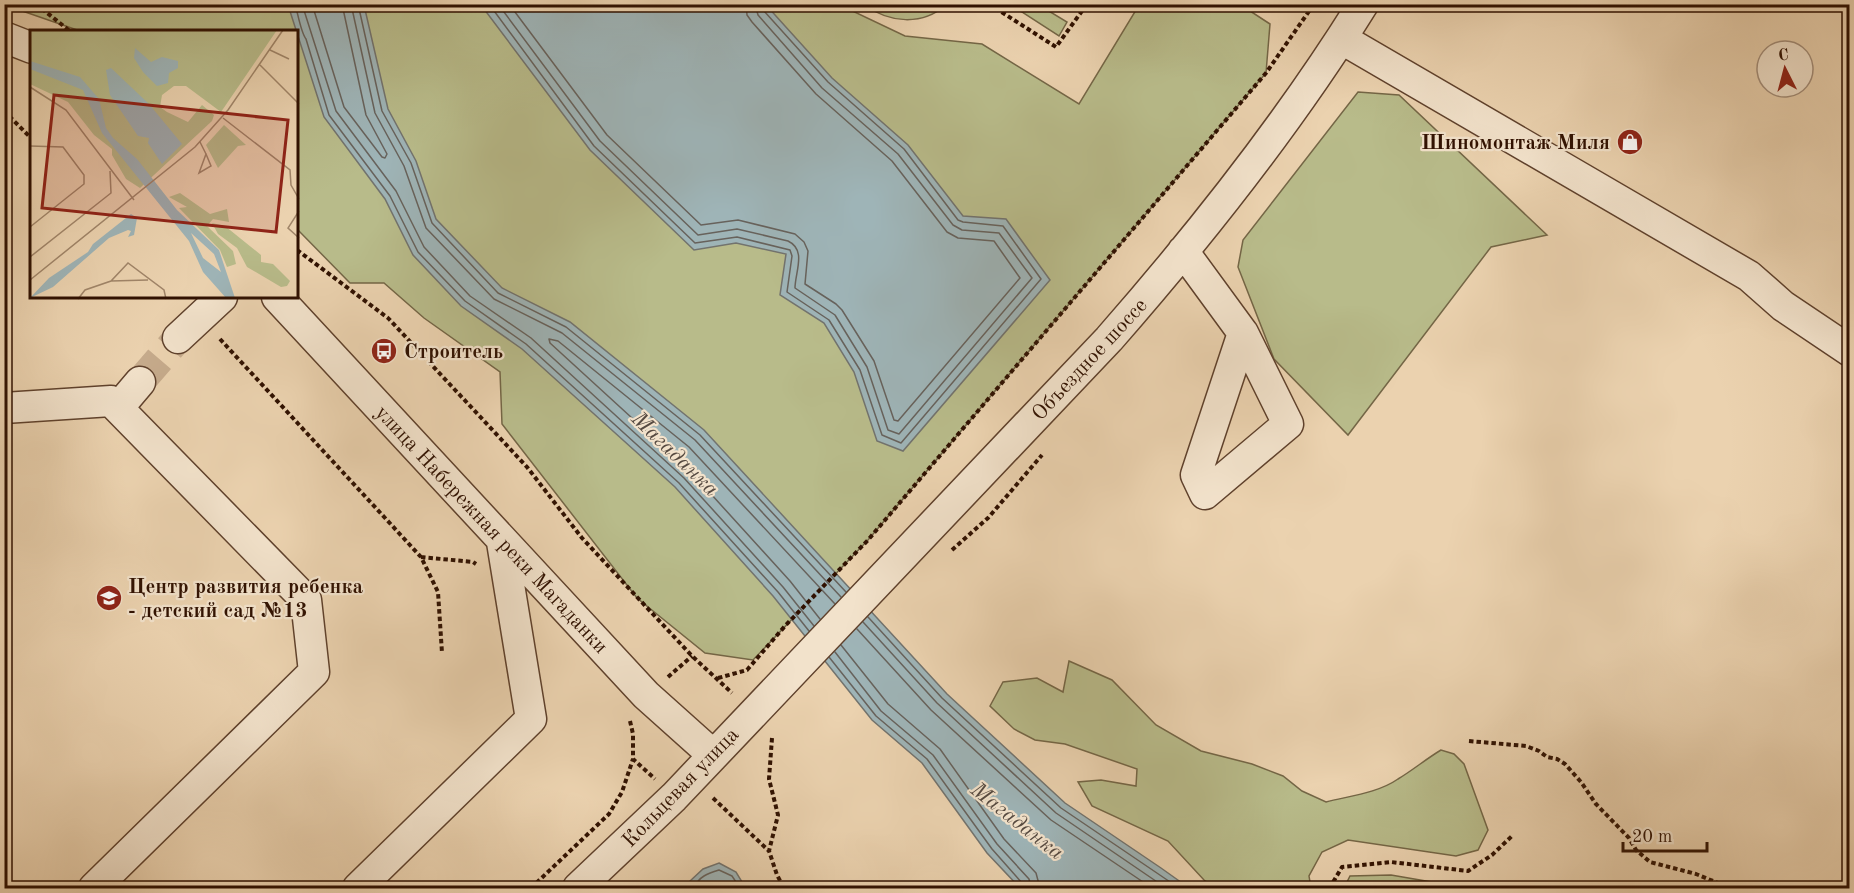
<svg xmlns="http://www.w3.org/2000/svg" width="1854" height="893" font-family="'Old Standard TT',serif">
<style>
.green{fill:#b8bb8a;stroke:#746646;stroke-width:1.5}
.water{fill:#9eb4b7;stroke:#72736e;stroke-width:1.5}
.lines{fill:none;stroke-linecap:round;stroke-linejoin:round}
.shore{stroke:#67625c;stroke-width:1.5}
.minor-tunnel{stroke:#c6ab8c;stroke-width:30;stroke-dasharray:30 15;stroke-linecap:butt}
.minor-casing{stroke:#5f412c;stroke-width:33}
.path{stroke:#301101;stroke-width:4;stroke-dasharray:4.5 3;stroke-linecap:butt}
.minor{stroke:#f2e2cb;stroke-width:30}
.labels{text-anchor:middle;stroke-width:4.5;stroke-linejoin:round;paint-order:stroke}
.poi-label{font-size:21px;font-weight:bold;fill:#301101;stroke:#f2e2cb;text-anchor:start}
.street-label{font-size:21px;fill:#301101;stroke:#f2e2cb}
.water-label{font-size:22px;font-style:italic;fill:#564a41;stroke:#f2e2cb}
.inset-road{fill:none;stroke:#a08569;stroke-width:1.5}
.view{fill:#8f2418;fill-opacity:0.15;stroke:#8f2418;stroke-width:3}
.inset-edge{fill:none;stroke:#301101;stroke-width:3}
</style>
<rect width="100%" height="100%" fill="#ebd2af"/>
<filter id="stains"><feTurbulence type="fractalNoise" baseFrequency=".00333" numOctaves="4"/><feColorMatrix values="0 0 0 0 .2 0 0 0 0 .09 0 0 0 0 .02 0 0 0 .5 -.17"/></filter>
<radialGradient id="worn" r=".72"><stop offset=".6" stop-color="#630" stop-opacity="0"/><stop offset="1" stop-color="#630" stop-opacity=".3"/></radialGradient>
<path class="green" d="M5 5H840L905 36 982 44 1079 104 1139 5H1241L1270 24 1266 73 868 540 753 660 705 653 637 598 502 424 500 372 424 318 384 283H350L297 229V32L80 31Z
M865 5H946C922 26 889 23 865 5Z
M1011 5H1039L1067 22 1059 36Z
M1358 92 1399 95 1547 235 1491 247 1348 435 1274 359 1238 267 1243 240Z
M1069 661 1112 680 1156 725 1201 751 1252 764 1283 776 1302 791 1326 802C1349 796 1378 793 1398 779 1413 770 1426 759 1441 750L1454 754 1464 764 1488 830 1478 850 1456 856 1348 840 1322 852 1309 876 1311 888H1215L1204 880 1168 841 1092 806 1078 782 1101 780 1136 786 1137 769 1065 744 1035 740 1014 729 990 706 1003 682 1037 678 1063 692Z
M1391 875 1449 885 1452 888H1344L1350 876Z"/>
<path class="water" d="M288 5H364L388 109 416 161 436 219 502 288 570 322 704 430 947 694 1065 803 1161 868 1189 888H1020L987 853 922 763 872 720 773 596 675 487 522 349 461 306 413 255 385 199 324 117Z
M481 5H766L832 78 908 145 963 216 1006 219 1050 280 903 451 877 441 854 372 824 323 780 295 786 254 736 243 694 250 590 150Z
M719 863 736 872 742 882 750 888H690V881L703 869Z"/>
<g class="lines">
<path class="shore" d="M295 4C298 14 301 33 306 39L329 115 390 196 418 252 465 301 526 344 679 483 778 592 809 631
M302 4 336 111 396 191 424 247 470 296 531 338 684 478 783 587 814 626
M312 4 344 107 382 157 385 158 387 154 366 115 342 4
M351 4 375 113 404 166 426 228 494 299 562 333 695 440 841 597
M358 4 382 111 411 163 432 223 498 293 566 327 700 435 846 592
M489 4 594 146 695 243 737 237 790 250 792 256 787 292 829 320 860 370 882 435 901 443 1041 279 1003 226 963 222 958 220 904 149 828 82 764 11 762 4
M498 4 600 141 698 235 737 229 788 241C807 250 795 272 795 288L835 315 867 367 888 430 899 434 1032 278 999 233 962 230 953 225 898 154 822 88 758 15 755 4
M509 4 607 135 701 225 738 220 795 234 804 242 808 251 805 284 836 304 842 310 874 361 894 420 898 421 1020 278 994 241 958 238 947 232 892 161 816 94 752 22 747 15 746 4
M868 617 942 698 1061 808 1179 888
M820 619 790 581 691 472 550 343 549 339 558 341 689 447 835 604
M863 622 937 703 1056 813 1166 888
M857 629 931 710 1051 820 1152 888
M841 645 888 704 940 749 1004 839 1036 873 1040 888
M835 652 881 711 933 755 997 844 1029 879 1031 888
M829 657 876 716 927 759 992 849 1022 883 1024 888
M695 888C697 877 709 873 719 870L732 876 740 888"/>
<path class="minor-tunnel" d="M140 382 178 338"/>
<g class="minor-casing">
<path id="minor" d="M4 37 32 48
M1342 39 1749 276 1783 306 1850 351
M1183 251 1243 333 1196 475 1205 494 1288 424 1243 333
M277 297 646 695 713 755
M178 338 222 297
M4 408 111 401 306 600 314 672 94 888
M118 408 140 382
M358 888 531 719 502 542
M578 888 674 797 1109 339C1201 234 1289 123 1363 4"/>
</g>
<path class="path" d="M36 4 71 32
M989 4 1056 47 1087 4
M4 111 32 139
M297 250 388 318 527 467 582 538 692 656 732 693
M220 339 421 557 438 592 442 653
M952 550 988 518 1042 455
M421 557 473 562 476 564
M668 677 692 656
M718 678 747 670 785 626 868 540 1266 73 1314 4
M630 721 633 734V759L655 779
M772 738 769 779 778 815 769 851 777 875 784 888
M1469 741 1526 746 1539 751 1547 757 1557 759 1565 764 1581 782 1596 804 1629 838 1636 850 1650 862 1696 874 1730 888
M713 798 769 851
M531 888 609 814 622 792 633 759
M1335 888 1332 884 1342 867 1391 862 1468 871 1492 855 1512 836"/>
<use href="#minor" class="minor"/>
</g>
<defs>
<g id="shop-disc" transform="scale(1.35)"><circle r="9.5" fill="#8f2418" stroke="#f2e2cb"/><path d="M-5-2.5h2.3a2.7 3.5 0 0 1 5.4 0H5L5.5 6h-11ZM-1.5-2.5h3a1.5 2.3 0 0 0-3 0Z" fill="#fff"/></g>
<g id="bus-disc" transform="scale(1.35)"><circle r="9.5" fill="#8f2418" stroke="#f2e2cb"/><path d="M-5-6H5V4H4V6H2V4H-2V6H-4V4H-5ZM-3.5-4V0h7V-4ZM-3.5 1.2v1.5H-2V1.2ZM2 1.2v1.5H3.5V1.2Z" fill="#fff"/></g>
<g id="school-disc" transform="scale(1.35)"><circle r="9.5" fill="#8f2418" stroke="#f2e2cb"/><path d="M0-5L7-2L0 1L-7-2ZM-4 1L0 2.5L4 1V4Q0 6-4 4Z" fill="#fff"/></g>
</defs>
<g fill-rule="evenodd">
<use href="#shop-disc" x="1630" y="142"/>
<use href="#bus-disc" x="384" y="351"/>
<use href="#school-disc" x="109" y="598"/>
</g>
<g class="labels">
<g class="poi-label">
<text x="1610" y="149" text-anchor="end">Шиномонтаж Миля</text>
<text x="404" y="358">Строитель</text>
<text x="128" y="593">Центр развития ребенка<tspan x="128" dy="24">- детский сад №13</tspan></text>
</g>
<g class="street-label">
<text transform="translate(1089 359) rotate(-47)" y="7">Объездное шоссе</text>
<text transform="translate(492 529) rotate(47)" y="7">улица Набережная реки Магаданки</text>
<text transform="translate(680 787) rotate(-46)" y="7">Кольцевая улица</text>
</g>
<g class="water-label">
<text transform="translate(676 453) rotate(44)" y="8">Магаданка</text>
<text transform="translate(1018 820) rotate(38)" y="8">Магаданка</text>
</g>
</g>
<g transform="translate(30 30)">
<rect width="268" height="268" fill="#ebd2af"/>
<path d="M0 0H247L191 82 156 56H144L132 65 130 77 137 82 158 92 172 75 184 85 182 91 110 158 96 149 82 125V119L64 105 38 72 0 54ZM194 95 216 115 208 116 188 138 176 115ZM150 163 180 184 197 179 199 192 183 189 177 196 203 221 206 234 197 237 190 220 149 178 157 177 139 167ZM182 193 195 196 231 225V232L243 234 260 251 257 256 251 257 217 237 207 218 188 204Z" fill="#b8bb8a"/>
<path d="M105 18 121 32 132 27 148 31V38L139 43 138 53 127 56 113 42 104 28ZM0 31 50 47 69 69 76 98 83 108 107 129 147 180 189 220 205 268H196L173 242 159 211 72 103 53 60 0 39ZM161 203 184 224 191 242 173 228ZM81 38 119 74 152 114 132 134 118 113 119 108 108 106 80 65 76 40ZM101 184 107 188 104 205 98 207 101 201 98 200 79 208 23 257 0 268 19 248 58 222 63 214Z" fill="#9eb4b7" fill-rule="evenodd"/>
<path class="inset-road" d="M240 20 259 29M230 35 269 74M0 57 36 80 104 170M193 88 260 140 261 155 269 169M170 112 176 124 169 143 181 136 176 124M0 116 33 117 54 145V154L0 197M269 181 258 198 269 208M0 227 81 163 80 141M0 250 165 117 198 80 253 0M81 251 118 250M48 269 55 260 81 251 98 233 134 260 136 269"/>
<path class="view" d="M24 65 258 90 246 202 12 178Z"/>
<rect width="268" height="268" class="inset-edge"/>
</g>
<rect width="1854" height="893" fill="none" stroke="#ebd2af" stroke-width="24"/>
<rect x="6" y="6" width="1842" height="881" fill="none" stroke="#301101" stroke-width="3"/>
<rect x="12" y="12" width="1830" height="869" fill="none" stroke="#301101" stroke-width="1.5"/>
<g transform="translate(1785 69) rotate(354)"><circle r="28" fill="#f2e2cb" stroke="#a48e7a" stroke-width="1.5"/>
<path d="M0-4.5L10 22L0 15L-10 22Z" fill="#8f2418"/>
<text y="-9" font-size="16" font-weight="bold" text-anchor="middle" fill="#301101">С</text>
</g>
<path d="M1623 842v9h84v-9" fill="none" stroke="#301101" stroke-width="3"/>
<text x="1632" y="842" font-size="18" fill="#301101" stroke="#f2e2cb" stroke-width="4.5" paint-order="stroke">20 m</text>
<rect width="100%" height="100%" filter="url(#stains)"/>
<rect width="100%" height="100%" fill="url(#worn)"/>
</svg>
